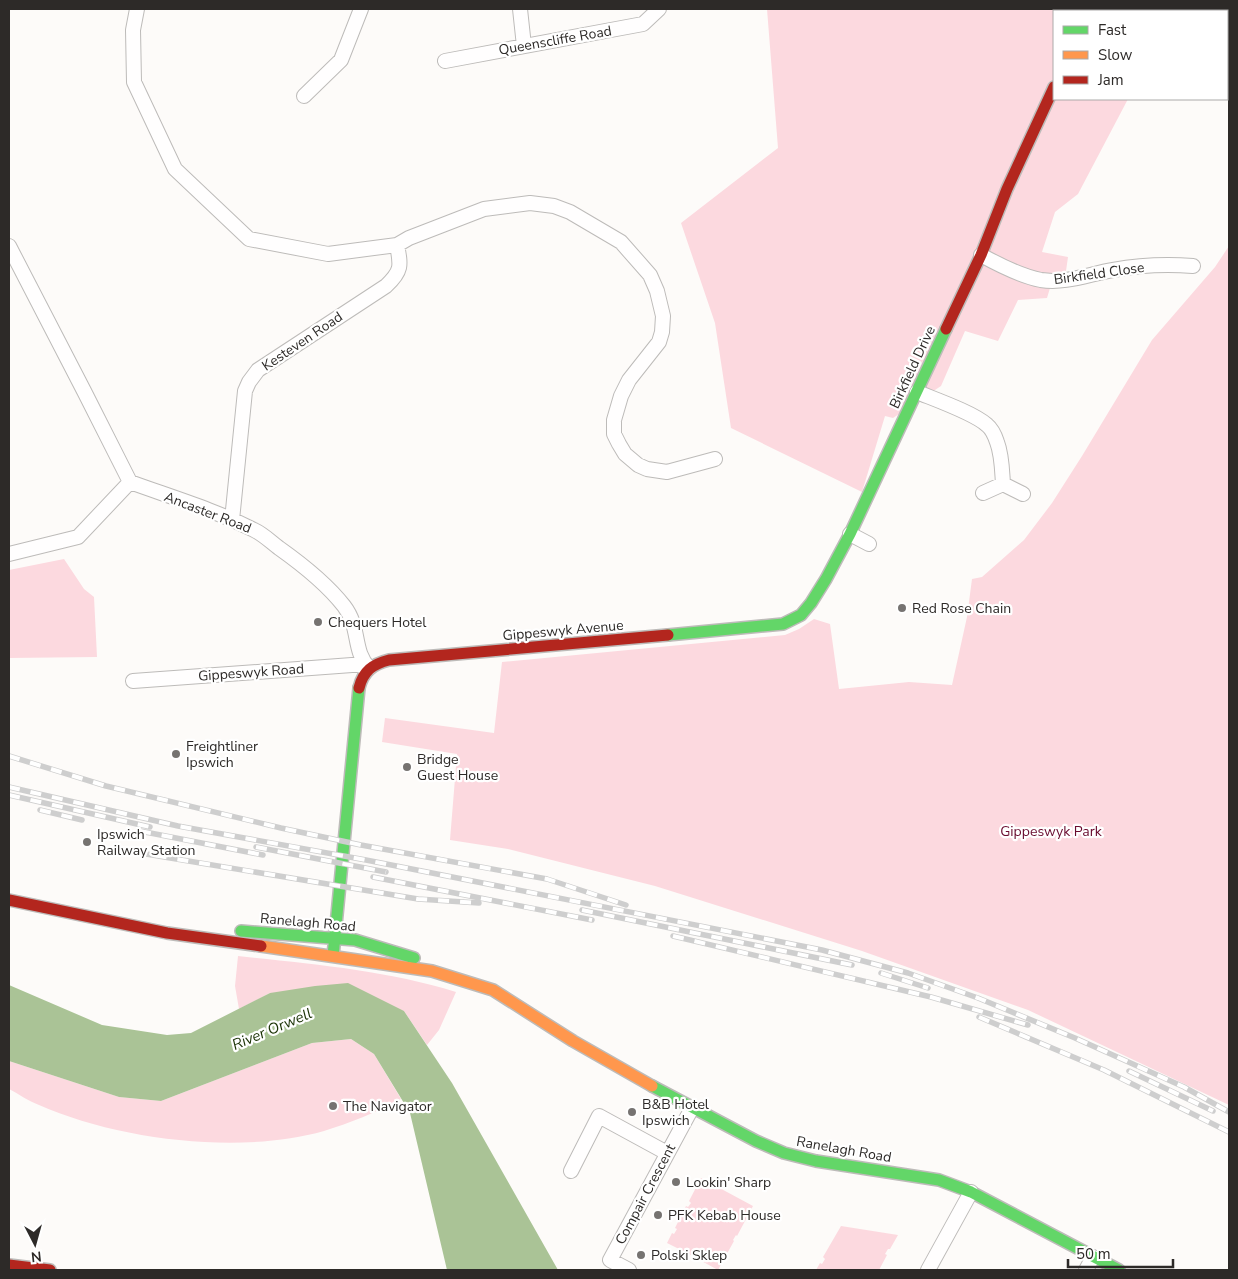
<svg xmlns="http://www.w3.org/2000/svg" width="1238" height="1279" font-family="'Nunito Sans',sans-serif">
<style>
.green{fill:#fcd9df}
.water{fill:#aac396}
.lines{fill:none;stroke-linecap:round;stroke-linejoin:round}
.street-casing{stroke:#bdbbb9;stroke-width:16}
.fast-casing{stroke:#bdbbb9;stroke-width:14}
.slow-casing{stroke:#bdbbb9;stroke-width:14}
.jam-casing{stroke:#bdbbb9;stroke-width:14}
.street{stroke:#fffefe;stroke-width:14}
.fast{stroke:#63d668;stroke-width:11}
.slow{stroke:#ff974d;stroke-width:11}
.jam{stroke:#b3261e;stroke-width:11}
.rail-casing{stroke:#cecece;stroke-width:5.5}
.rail{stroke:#fff;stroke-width:4;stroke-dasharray:11;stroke-linecap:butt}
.poi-dot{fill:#767371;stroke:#fff;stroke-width:2}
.labels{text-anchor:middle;stroke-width:4.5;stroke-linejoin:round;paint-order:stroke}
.street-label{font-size:14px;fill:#2d2a28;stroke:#fff}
.poi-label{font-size:14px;fill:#2d2a28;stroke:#fff;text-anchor:start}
.park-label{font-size:14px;fill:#690c2f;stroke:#fff}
.water-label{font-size:15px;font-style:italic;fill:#1a3204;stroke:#fff}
</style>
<rect width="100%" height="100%" fill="#fdfbf9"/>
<path class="green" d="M767 9H1229V92L1227 91V11H1054V99H1128L1078 194 1055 212 1042 252 1068 257 1066 271 1050 288 1047 298 1018 300 998 341 965 331 941 386 893 418 885 416 862 492 731 428 715 323 681 223 778 148Z
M1229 246V1105L1028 1010 862 951 655 886 508 849 450 840 457 754 382 742 385 718 494 733 502 662 785 635 799 629 814 619 830 624 839 689 909 682 952 685 967 617 972 579 982 577 1024 540 1052 503 1082 456 1152 340 1215 267Z
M64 559 84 589 94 597 97 657 9 658V570Z
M238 956C311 964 386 970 456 992L439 1030 427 1045 404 1011 270 993 239 1009 235 986Z
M351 1039 374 1054 401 1099C377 1112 350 1123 324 1131 240 1155 118 1140 39 1105 28 1101 19 1094 9 1089V1061L119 1097 161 1101 312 1043Z
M701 1178 753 1206 737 1236 736 1235 733 1240 734 1241 718 1270 696 1258 697 1256 692 1254 691 1255 667 1243 672 1233 674 1234 677 1229 675 1228 686 1206 688 1207 691 1203 689 1201Z
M841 1226 898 1235 890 1249H888L885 1254 887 1255 879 1270H816L820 1263 822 1264 825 1259 823 1257Z"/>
<path class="water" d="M348 983 404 1011 452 1083 558 1270H447L410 1113 374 1054 351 1039 312 1043 161 1101 119 1097 9 1061V985L102 1025 167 1035 191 1033 270 993 315 986Z"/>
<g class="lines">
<g class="street-casing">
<path id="street" d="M137 9 133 30 134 82 175 169 249 239 328 254 397 245 409 238 484 209 530 203 554 206 570 212 621 242 650 275 657 291 663 316 662 332 659 342 629 380 621 396 614 420V434L619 444 625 454 638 465 647 469 667 472 715 459
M520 9 524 46
M445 61 643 24 659 9
M304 96 341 60 361 9
M9 246 84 391 130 482C171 497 215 510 254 530 263 534 271 542 279 548 303 565 326 583 344 606 361 628 352 650 369 668
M981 255C999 265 1020 276 1041 280 1065 284 1089 274 1113 270 1140 265 1166 264 1193 266
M917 392C934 399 974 413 987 425 992 429 995 436 997 442 1002 455 1002 470 1003 484
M983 493 1003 484 1023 494
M232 520 245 391 249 382 258 370 386 286C402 271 401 266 397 245
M850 534 869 544
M9 554 78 537 130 482
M133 681 352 665H358L369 668
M571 1171 599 1116 667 1153
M629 1270 610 1260 692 1108
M928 1270 971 1192
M1086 1270 1093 1257"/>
</g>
<g class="fast-casing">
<path id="fast" d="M1100 9 1105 11
M668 635 783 624 801 615 811 603 826 579 850 534 946 329
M241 931 355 940 414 958
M333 956 359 688
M652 1086 756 1141 784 1153 816 1161 939 1180 971 1192 1119 1270"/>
</g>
<g class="slow-casing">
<path id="slow" d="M1227 69 1229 70
M261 946 432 971 493 990 573 1041 652 1086"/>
</g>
<g class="jam-casing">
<path id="jam" d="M946 329 981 255 1007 189 1054 87
M359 688C363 671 373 664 389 660L668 635
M9 900 167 933 261 946
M9 1265 50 1270"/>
</g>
<use href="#street" class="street"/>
<use href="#fast" class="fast"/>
<use href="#slow" class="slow"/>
<use href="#jam" class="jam"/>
<g class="rail-casing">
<path id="rail" d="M9 756 106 786 281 828 361 845 547 879 626 905
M9 787 178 826 366 860 822 950 908 973 978 998 1075 1038 1184 1087 1229 1112
M9 795 150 827
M40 810 82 820
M140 831 263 855
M256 847 386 872
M134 852 418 899 479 903
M373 877 592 920
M582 910 852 965
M673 936 931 997 1028 1025
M881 973 928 988
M979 1017 1104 1070 1229 1132
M1129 1071 1213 1111"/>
</g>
<use href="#rail" class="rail"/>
</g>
<g class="poi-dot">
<circle cx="902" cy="608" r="5"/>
<circle cx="318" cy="622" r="5"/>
<circle cx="176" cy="754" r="5"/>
<circle cx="407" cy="767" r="5"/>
<circle cx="87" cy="842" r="5"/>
<circle cx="333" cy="1106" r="5"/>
<circle cx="632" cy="1112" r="5"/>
<circle cx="676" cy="1182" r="5"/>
<circle cx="658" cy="1215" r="5"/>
<circle cx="641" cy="1255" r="5"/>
</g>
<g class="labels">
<g class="street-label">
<text transform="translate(555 40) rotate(-10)" y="5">Queenscliffe Road</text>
<text transform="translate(1099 273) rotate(-8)" y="5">Birkfield Close</text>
<text transform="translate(302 341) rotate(-34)" y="5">Kesteven Road</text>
<text transform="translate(912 367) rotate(-65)" y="5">Birkfield Drive</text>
<text transform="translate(208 512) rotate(21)" y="5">Ancaster Road</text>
<text transform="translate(563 630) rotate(-5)" y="5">Gippeswyk Avenue</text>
<text transform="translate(251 672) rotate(-4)" y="5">Gippeswyk Road</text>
<text transform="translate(308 922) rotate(5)" y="5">Ranelagh Road</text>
<text transform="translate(844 1149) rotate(10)" y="5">Ranelagh Road</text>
<text transform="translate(645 1194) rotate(-62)" y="5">Compair Crescent</text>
</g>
<g class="poi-label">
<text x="912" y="613">Red Rose Chain</text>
<text x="328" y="627">Chequers Hotel</text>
<text x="186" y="751">Freightliner<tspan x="186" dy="16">Ipswich</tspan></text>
<text x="417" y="764">Bridge<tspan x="417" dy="16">Guest House</tspan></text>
<text x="97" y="839">Ipswich<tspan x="97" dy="16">Railway Station</tspan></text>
<text x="642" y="1109">B&amp;B Hotel<tspan x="642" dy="16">Ipswich</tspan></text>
<text x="343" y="1111">The Navigator</text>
<text x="686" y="1187">Lookin' Sharp</text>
<text x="668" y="1220">PFK Kebab House</text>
<text x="651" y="1260">Polski Sklep</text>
</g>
<g class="park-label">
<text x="1051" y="836">Gippeswyk Park</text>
</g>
<g class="water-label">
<text transform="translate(272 1029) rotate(-23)" y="5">River Orwell</text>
</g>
</g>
<rect width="1238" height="1279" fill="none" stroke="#2d2a28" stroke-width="20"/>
<rect x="1053" y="10" width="175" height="90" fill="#ffffff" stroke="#abaaa9"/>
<rect x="1063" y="26" width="25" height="8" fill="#63d668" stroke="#abaaa9"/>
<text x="1098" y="35" font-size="15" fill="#2d2a28">Fast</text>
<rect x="1063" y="51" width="25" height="8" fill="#ff974d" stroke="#abaaa9"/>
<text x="1098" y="60" font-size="15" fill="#2d2a28">Slow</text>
<rect x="1063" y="76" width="25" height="8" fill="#b3261e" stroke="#abaaa9"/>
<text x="1098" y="85" font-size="15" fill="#2d2a28">Jam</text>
<g transform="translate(35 1244) rotate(174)" stroke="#ffffff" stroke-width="4" paint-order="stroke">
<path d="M0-4L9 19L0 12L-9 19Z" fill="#2d2a28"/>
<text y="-8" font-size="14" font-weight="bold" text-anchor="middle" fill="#2d2a28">N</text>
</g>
<path d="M1068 1259v8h105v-8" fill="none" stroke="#2d2a28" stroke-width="2.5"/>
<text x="1076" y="1259" font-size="15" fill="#2d2a28" stroke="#ffffff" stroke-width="4" paint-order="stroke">50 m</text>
</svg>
